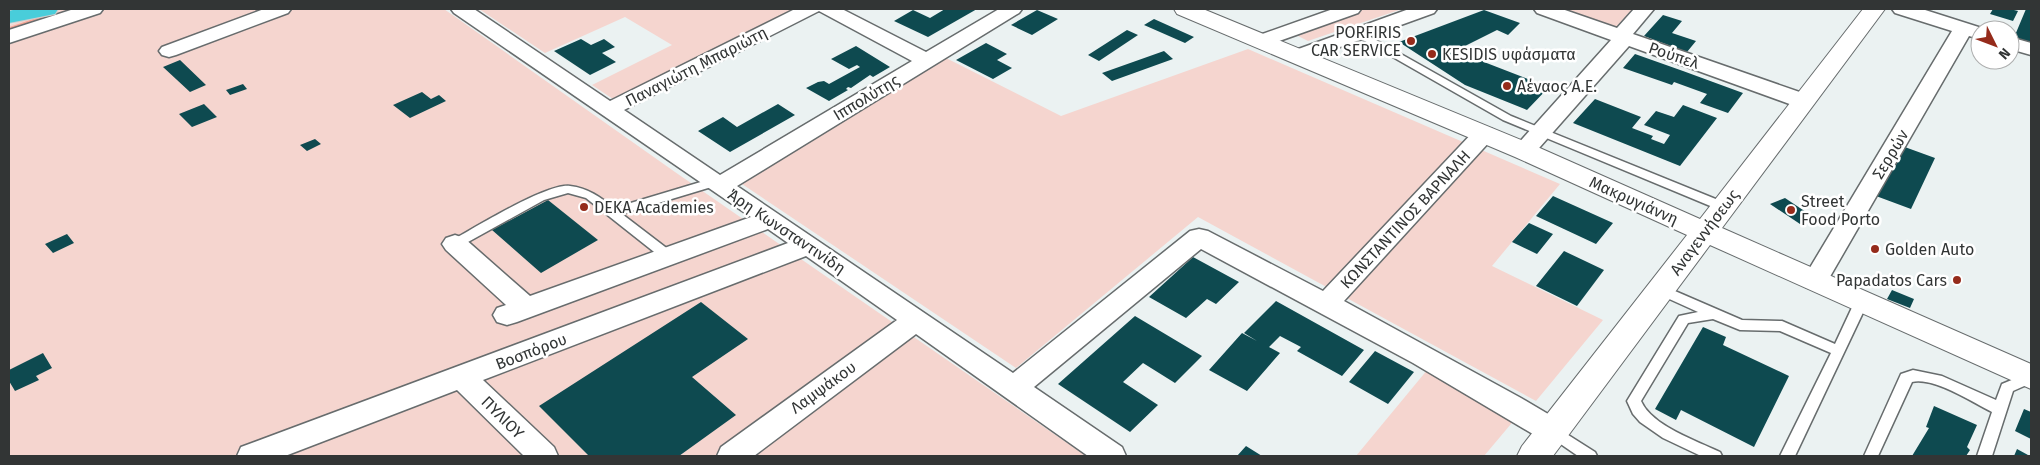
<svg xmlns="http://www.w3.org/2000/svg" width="2040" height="465" font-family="'Fira Sans',sans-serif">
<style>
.green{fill:#f5d5cf}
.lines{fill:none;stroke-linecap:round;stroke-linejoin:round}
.stream{stroke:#f5a697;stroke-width:5.5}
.building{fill:#0e4a50}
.lane-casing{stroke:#676c6d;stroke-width:3}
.street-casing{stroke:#676c6d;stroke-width:3}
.secondary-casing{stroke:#676c6d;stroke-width:2}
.highway-casing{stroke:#cecfcf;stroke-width:2}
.lane{fill:#fff;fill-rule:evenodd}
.street{fill:#fff;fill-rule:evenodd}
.secondary{fill:#fff;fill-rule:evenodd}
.highway{fill:#49cdda;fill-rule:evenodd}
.poi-dot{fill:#952b1b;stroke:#fff;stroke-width:2}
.labels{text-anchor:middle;stroke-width:5;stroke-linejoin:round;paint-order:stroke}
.poi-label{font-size:16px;fill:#323535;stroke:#fff;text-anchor:start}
.street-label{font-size:16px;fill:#323535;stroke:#fff}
</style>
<rect width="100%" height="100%" fill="#ebf2f2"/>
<path class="green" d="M58 9H83L9 34V25Z
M107 9H444L675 172 1086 456H9V41Z
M479 9H800L616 101 592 85 672 45 625 17 545 53Z
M1362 9H1402L1308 41 1292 33Z
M1558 9H1633L1614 29Z
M1248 49 1560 184 1492 266 1603 320 1536 401 1198 217 1016 368 739 182 946 58 1061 116Z
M1428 369 1516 418 1484 456H1356Z"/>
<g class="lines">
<path class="stream" d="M9 30 53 15"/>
</g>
<path class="building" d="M945 9H977L928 37 894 21 913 10 930 18Z
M1993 9H2010L2018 11 2013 21 1990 14Z
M2026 9H2031V46L2013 40Z
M1037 10 1058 19 1032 35 1011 25Z
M1484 10 1520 23 1508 35 1497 30 1461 48 1484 62 1549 87 1527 110 1465 85 1399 42Z
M1663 15 1682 21 1672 33 1696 41 1687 52 1644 36Z
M1154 19 1194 37 1185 43 1144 25Z
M1127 30 1138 35 1099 61 1088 55Z
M581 39 591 45 604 39 615 47 602 53 616 62 590 75 554 51Z
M986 43 1007 54 997 60 1012 68 993 79 956 60Z
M856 46 890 67 873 77 870 75 851 88 848 87 846 89 848 90 829 101 806 88 818 82 824 81 829 84 860 67 857 65 849 69 831 59Z
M1164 51 1173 59 1112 81 1102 73Z
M1635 54 1683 71 1743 93 1728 113 1700 103 1707 94 1674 82 1672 85 1623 68Z
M180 60 206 85 190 92 163 67Z
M243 84 247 89 230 95 226 90Z
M422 92 431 99 439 95 446 101 410 118 393 105Z
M1595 99 1641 117 1632 128 1653 136 1651 139 1664 144 1670 135 1644 125 1656 111 1674 117 1683 105 1717 118 1680 166 1573 123Z
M204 104 217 117 192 127 179 114Z
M778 104 795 115 730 152 698 131 723 117 737 127Z
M315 139 321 144 307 151 300 145Z
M1902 146 1935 158 1911 209 1876 196Z
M1553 196 1613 223 1596 244 1536 216Z
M1785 198 1815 218 1800 224 1770 204Z
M548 200 598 240 541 273 492 230Z
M1529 223 1553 234 1537 254 1512 242Z
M67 234 74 243 53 253 45 244Z
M1564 251 1604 270 1577 306 1536 286Z
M1193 257 1239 282 1216 304 1207 299 1186 318 1149 297Z
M1892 290 1914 299 1910 308 1887 299Z
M1276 301 1364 350 1342 376 1297 351 1301 347 1280 336 1269 347 1280 353 1247 391 1209 370 1242 333 1257 341 1244 333Z
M701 302 748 339 692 377 736 415 679 456H589L539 406Z
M1135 316 1202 356 1175 383 1143 363 1123 382 1158 405 1130 432 1058 384Z
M1703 327 1726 337 1723 345 1789 376 1754 447 1681 410 1676 420 1655 409Z
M1375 351 1414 372 1388 404 1349 382Z
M43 353 52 368 36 376 39 380 15 391 9 381V370Z
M1934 406 1977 425 1967 447 1970 450 1966 456H1912L1929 428 1926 427Z
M2024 409 2031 412V439L2015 431Z
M1246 446 1262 456H1237Z
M2017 449 2028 455 2027 456H2014Z"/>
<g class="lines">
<g class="lane-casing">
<path id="lane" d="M1360 31 1511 116 1728 204 1730 207 1724 211 1720 210 1503 120 1356 36V32Z
M714 178 718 179 720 182 718 185 622 214 673 253 674 256 668 260 663 259 586 198 568 193 544 200 459 247 455 248 449 244 451 241C474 228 547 183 570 186 588 188 600 197 614 208Z
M1661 285 1742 320 1782 321 1835 344 1856 299H1866L1868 302 1795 456H1780L1831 353 1780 331 1740 330 1713 319 1688 323 1641 401C1652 426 1697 441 1720 452L1722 456H1701L1663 438 1640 422 1633 414 1627 401 1679 316 1698 312 1656 293 1654 290 1656 287Z
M1913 370 1942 376 1996 400 2002 384 2031 372V383L2013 391 1992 456H1977L1992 412C1972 402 1934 377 1912 382L1878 456H1864L1901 374Z
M1554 426 1595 452 1597 456H1578L1549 436 1547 432 1549 428Z"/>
</g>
<g class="street-casing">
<path id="street" d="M74 9H103L100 13 9 43V30Z
M264 9H291L288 13 176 55 169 57 162 55 159 51 162 47Z
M451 9H474L610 101 795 9H842L926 52 999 9H1022L1019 13 737 186 1013 373 1190 231 1199 229 1208 231 1323 291 1476 129 1484 127 1492 129 1495 134 1492 139 1344 301 1521 398 1565 424 1569 432 1565 440 1554 444 1543 440 1413 363 1201 249 1034 387 1122 447 1126 456H1088L916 334 754 456H717L721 447 897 320 806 256 483 380 554 447 558 456H524L457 390 285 456H237L241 447 788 243 768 229 517 322 507 325 497 322 493 315 497 308 506 305 446 250 442 244 446 238 455 235 464 238 530 296 751 217 454 13ZM819 11 912 61 720 175 624 110Z
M1333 9H1361L1358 13 1268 45 1261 47 1254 45 1251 41 1254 37Z
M1409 9H1437L1434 13 1304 60 1297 62 1290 60 1287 56 1290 52Z
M1534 9H1562L1617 28 1634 9H1654L1633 34 1811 96 1814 101 1811 106 1803 108 1795 106 1629 46 1532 156 1524 158 1516 156 1512 151 1516 146 1611 40 1537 13Z
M1892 9H1922L1988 30H1980V39L1969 36 1824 287 1815 290 1806 287 1802 281 1952 31 1895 13Z
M2010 37 2031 43V55L2010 49Z"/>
</g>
<g class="secondary-casing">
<path id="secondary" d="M1174 9H1203L1533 145 1700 219 1863 9H1885L1722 228 2031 364V389L1710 245 1553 456H1517L1522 446 1687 235 1515 157 1177 14Z"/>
</g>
<g class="highway-casing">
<path id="highway" d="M17 9H58L55 14 9 23V11Z"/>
</g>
<use href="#lane" class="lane"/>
<use href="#street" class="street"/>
<use href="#secondary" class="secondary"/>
<use href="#highway" class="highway"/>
</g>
<g class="poi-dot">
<circle cx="1411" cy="41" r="5"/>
<circle cx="1432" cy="54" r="5"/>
<circle cx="1507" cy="86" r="5"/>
<circle cx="584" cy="207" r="5"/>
<circle cx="1791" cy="210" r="5"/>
<circle cx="1875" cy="249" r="5"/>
<circle cx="1957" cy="280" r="5"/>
</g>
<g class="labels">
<g class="poi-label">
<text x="1401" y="38" text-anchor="end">PORFIRIS<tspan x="1401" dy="18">CAR SERVICE</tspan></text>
<text x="1442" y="60">KESIDIS υφάσματα</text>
<text x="1517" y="92">Αέναος Α.Ε.</text>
<text x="1801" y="207">Street<tspan x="1801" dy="18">Food Porto</tspan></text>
<text x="594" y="213">DEKA Academies</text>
<text x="1885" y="255">Golden Auto</text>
<text x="1947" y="286" text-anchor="end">Papadatos Cars</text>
</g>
<g class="street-label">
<text transform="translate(1674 55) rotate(19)" y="6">Ρούπελ</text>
<text transform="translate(696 66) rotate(-27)" y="6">Παναγιώτη Μπαριώτη</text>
<text transform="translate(866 97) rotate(-31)" y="6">Ιππολύτης</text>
<text transform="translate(1890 154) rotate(-59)" y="6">Σερρών</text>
<text transform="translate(1634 200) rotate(24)" y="6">Μακρυγιάννη</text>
<text transform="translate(1405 219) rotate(-47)" y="6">ΚΩΝΣΤΑΝΤΙΝΟΣ ΒΑΡΝΑΛΗ</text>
<text transform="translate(787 231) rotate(34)" y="6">Άρη Κωνσταντινίδη</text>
<text transform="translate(1704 232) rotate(-53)" y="6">Αναγεννήσεως</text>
<text transform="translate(531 351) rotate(-21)" y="6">Βοσπόρου</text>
<text transform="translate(823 387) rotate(-36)" y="6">Λαμψάκου</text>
<text transform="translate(503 417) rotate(45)" y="6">ΠΥΛΙΟΥ</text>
</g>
</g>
<rect width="2040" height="465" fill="none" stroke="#323535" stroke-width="20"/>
<g transform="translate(1995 45) rotate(132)"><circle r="24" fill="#ffffff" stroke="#adaeae"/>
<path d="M0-4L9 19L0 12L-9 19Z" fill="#952b1b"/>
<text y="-8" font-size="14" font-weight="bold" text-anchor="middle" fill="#323535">N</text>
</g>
</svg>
